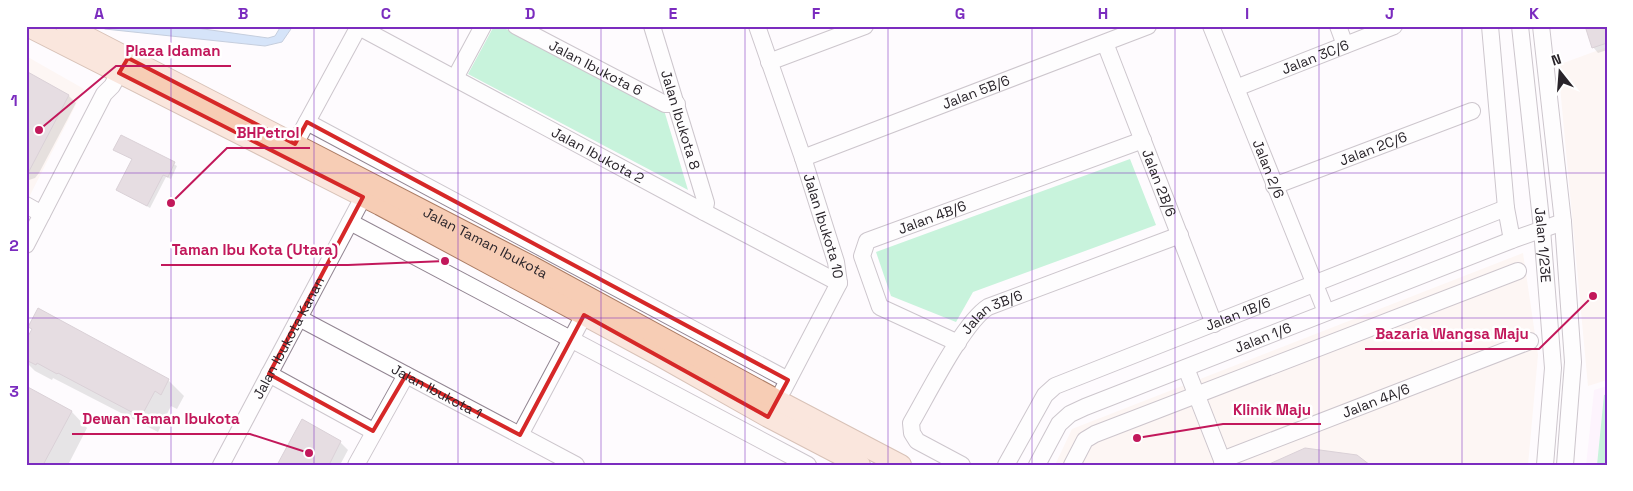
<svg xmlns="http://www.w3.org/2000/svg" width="1633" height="491" font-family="'Space Grotesk',sans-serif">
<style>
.commercial{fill:#fdefe8}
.built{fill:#fdecfd}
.green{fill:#88e8b4}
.water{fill:#a7c7f3;stroke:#8196b7}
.shadow{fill:#0003}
.building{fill:#cab8c2;stroke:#af9da8}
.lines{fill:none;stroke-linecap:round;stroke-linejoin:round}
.minor-casing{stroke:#928592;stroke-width:18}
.major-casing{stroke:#ab7c64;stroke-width:22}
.minor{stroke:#fff;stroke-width:16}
.major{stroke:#f7cdb5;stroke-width:20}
.marked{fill:none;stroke:#d62828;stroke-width:4;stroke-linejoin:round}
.grid{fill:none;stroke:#7b2cbf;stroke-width:1;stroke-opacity:0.55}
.labels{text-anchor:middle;stroke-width:5;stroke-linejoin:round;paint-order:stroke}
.street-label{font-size:14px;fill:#29242a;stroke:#fff}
.leader{fill:none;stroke:#c2185b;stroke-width:2}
.callout-dot{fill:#c2185b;stroke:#fff;stroke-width:2}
.callout-label{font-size:15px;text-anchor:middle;font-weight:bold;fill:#c2185b;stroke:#fff;stroke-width:5;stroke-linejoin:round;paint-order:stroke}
.neatline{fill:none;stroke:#7b2cbf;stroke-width:2}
.grid-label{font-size:16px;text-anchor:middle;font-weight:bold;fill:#7b2cbf}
</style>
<rect width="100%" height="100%" fill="#fefbfe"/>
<path class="commercial" d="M1607 47V380L1588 386 1558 65Z
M26 56 84 89 26 203Z
M1523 253 1538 355 1528 465H1055L1072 429Z"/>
<path class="built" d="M1607 386V465H1586L1594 390Z"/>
<path class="green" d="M494 26H500L664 110 688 190 468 74Z
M1130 159 1156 225 973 292 956 322 891 296 876 252Z
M1607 394V465H1597L1604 395Z"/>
<path class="water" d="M100 26H182L268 38 275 36 281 26H293L282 42 265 46 105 29Z"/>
<path class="shadow" d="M1607 26V50L1598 53 1593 47Z
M26 73 69 96 76 103 39 173 35 178 26 181Z
M121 136 177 166 171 179 166 177 150 208 118 190 133 160 115 149Z
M29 327 168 380 184 396 177 409 171 406 158 432 53 378 52 380 35 371 26 362V343L33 330Z
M29 389 72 412 87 428 68 465H26Z
M340 442 348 450 340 465H278Z"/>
<path class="building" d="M1585 26H1607V43L1592 48Z
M26 71 69 95 26 177Z
M121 135 175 162 168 177 163 175 147 206 116 190 132 159 113 150Z
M38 308 169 379 161 395 155 391 141 417 58 373 57 374 37 363 36 365 26 360V340L32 329 28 327Z
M26 386 72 411 43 465H26Z
M302 419 341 441 329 465H277Z
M1305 448 1357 455 1370 465H1267Z"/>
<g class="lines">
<g class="minor-casing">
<g id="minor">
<path id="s1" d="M516 26 665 104H677"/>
<path id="s2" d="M652 26 706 203 704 212"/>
<path id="s3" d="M757 26 803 158 836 262 839 283 783 390"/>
<path id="s4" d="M1211 26 1326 312"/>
<path d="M1338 26 1345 45"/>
<path d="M1490 26 1506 208 1512 240"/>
<path id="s5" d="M1520 26 1542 229 1553 368 1545 465"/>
<path d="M1541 26 1563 222 1573 362 1565 465"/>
<path id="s6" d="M359 27 704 212 839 283"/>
<path id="s7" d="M1105 43 1214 324"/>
<path d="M769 62 865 26"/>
<path d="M455 78 483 26"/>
<path id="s8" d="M1236 88 1394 26"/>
<path d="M307 122 788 380"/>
<path d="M289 155 359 26"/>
<path id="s9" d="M803 158 1148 26"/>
<path id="s10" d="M1274 186 1472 111"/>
<path d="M26 205 42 214"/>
<path d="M350 222 808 465"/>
<path d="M26 245 104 94 112 86 125 62"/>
<path id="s11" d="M299 318 576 465"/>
<path id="s12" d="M958 343 880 307 862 256 867 241 1143 140"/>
<path d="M1186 368 1224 465"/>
<path d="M269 374 373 431"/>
<path d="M520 435 584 315"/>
<path id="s13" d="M1222 460 1530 341"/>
<path id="s14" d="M221 465 369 186"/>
<path d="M356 465 406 375"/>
<path id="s15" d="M962 465 917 441 912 433 911 423C928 394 963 323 988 307L1180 235"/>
<path id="s16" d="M1006 465 1045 395 1055 386 1506 208"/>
<path id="s17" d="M1037 465 1059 424 1070 414 1085 407 1512 240 1563 222"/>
<path d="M1072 465 1085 440 1095 434 1518 271"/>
</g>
</g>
<g class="major-casing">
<g id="major">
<path d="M27 26 380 205 660 356 768 417 860 465"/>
<path id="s18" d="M66 26 531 266 777 400 901 465"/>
</g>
</g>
<use href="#minor" class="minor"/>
<use href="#major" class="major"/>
</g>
<path d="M0 0H1633V491H0ZM128 58 295 144 307 122 788 380 768 417 584 315 520 435 406 375 373 431 269 374 363 197 119 73Z" fill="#fefbfe" fill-opacity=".55" fill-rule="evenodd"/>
<path class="marked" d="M128 58 295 144 307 122 788 380 768 417 584 315 520 435 406 375 373 431 269 374 363 197 119 73Z"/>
<path class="grid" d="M171 26V465M314 26V465M458 26V465M601 26V465M745 26V465M888 26V465M1032 26V465M1175 26V465M1319 26V465M1462 26V465M26 173H1607M26 318H1607"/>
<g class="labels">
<g class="street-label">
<text dy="5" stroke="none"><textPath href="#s8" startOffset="85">Jalan 3C/6</textPath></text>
<text dy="5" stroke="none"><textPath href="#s1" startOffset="90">Jalan Ibukota 6</textPath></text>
<text dy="5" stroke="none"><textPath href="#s9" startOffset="185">Jalan 5B/6</textPath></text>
<text dy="5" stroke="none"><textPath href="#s2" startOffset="98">Jalan Ibukota 8</textPath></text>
<text dy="5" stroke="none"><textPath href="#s10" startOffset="106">Jalan 2C/6</textPath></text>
<text dy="5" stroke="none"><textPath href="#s6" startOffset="271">Jalan Ibukota 2</textPath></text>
<text dy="5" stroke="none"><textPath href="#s4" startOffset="154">Jalan 2/6</textPath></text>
<text dy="5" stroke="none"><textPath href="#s7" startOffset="150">Jalan 2B/6</textPath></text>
<text dy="5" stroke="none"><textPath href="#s12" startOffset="225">Jalan 4B/6</textPath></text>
<text dy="5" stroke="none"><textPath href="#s3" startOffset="211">Jalan Ibukota 10</textPath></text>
<text dy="5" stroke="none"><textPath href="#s18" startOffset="472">Jalan Taman Ibukota</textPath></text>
<text dy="5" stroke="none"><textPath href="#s5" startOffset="220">Jalan 1/23E</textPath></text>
<text dy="5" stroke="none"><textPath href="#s16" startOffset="290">Jalan 1B/6</textPath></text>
<text dy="5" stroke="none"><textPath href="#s15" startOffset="211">Jalan 3B/6</textPath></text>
<text dy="5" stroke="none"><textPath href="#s14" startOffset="144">Jalan Ibukota Kanan</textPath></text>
<text dy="5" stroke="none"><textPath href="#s17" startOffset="269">Jalan 1/6</textPath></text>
<text dy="5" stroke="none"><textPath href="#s11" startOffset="156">Jalan Ibukota 1</textPath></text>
<text dy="5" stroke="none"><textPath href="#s13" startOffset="165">Jalan 4A/6</textPath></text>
</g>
</g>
<path class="leader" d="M39 130L116 66H231M171 203L227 148H310M445 261L348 265H161M1593 296L1539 349H1365M1137 438L1223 424H1321M309 453L250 434H72"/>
<g class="callout-dot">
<circle cx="39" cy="130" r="5"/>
<circle cx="171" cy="203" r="5"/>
<circle cx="445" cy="261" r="5"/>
<circle cx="1593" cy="296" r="5"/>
<circle cx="1137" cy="438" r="5"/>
<circle cx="309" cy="453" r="5"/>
</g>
<g class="callout-label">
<text x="173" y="56">Plaza Idaman</text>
<text x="268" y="138">BHPetrol</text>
<text x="255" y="255">Taman Ibu Kota (Utara)</text>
<text x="1452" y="339">Bazaria Wangsa Maju</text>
<text x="1272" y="415">Klinik Maju</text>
<text x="161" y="424">Dewan Taman Ibukota</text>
</g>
<rect width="1633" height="491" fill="none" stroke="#ffffff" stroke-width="55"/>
<g transform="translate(1560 72) rotate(343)" stroke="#ffffff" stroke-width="4" paint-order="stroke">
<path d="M0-4L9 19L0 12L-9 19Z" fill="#29242a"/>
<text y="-8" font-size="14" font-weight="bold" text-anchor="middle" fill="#29242a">N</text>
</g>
<rect x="28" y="28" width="1578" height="436" class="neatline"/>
<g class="grid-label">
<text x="99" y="19">A</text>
<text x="243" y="19">B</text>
<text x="386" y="19">C</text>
<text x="530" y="19">D</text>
<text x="673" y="19">E</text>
<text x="816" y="19">F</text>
<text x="960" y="19">G</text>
<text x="1103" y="19">H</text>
<text x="1247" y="19">I</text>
<text x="1390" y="19">J</text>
<text x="1534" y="19">K</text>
<text x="14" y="106">1</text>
<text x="14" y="251">2</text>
<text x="14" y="397">3</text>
</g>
</svg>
